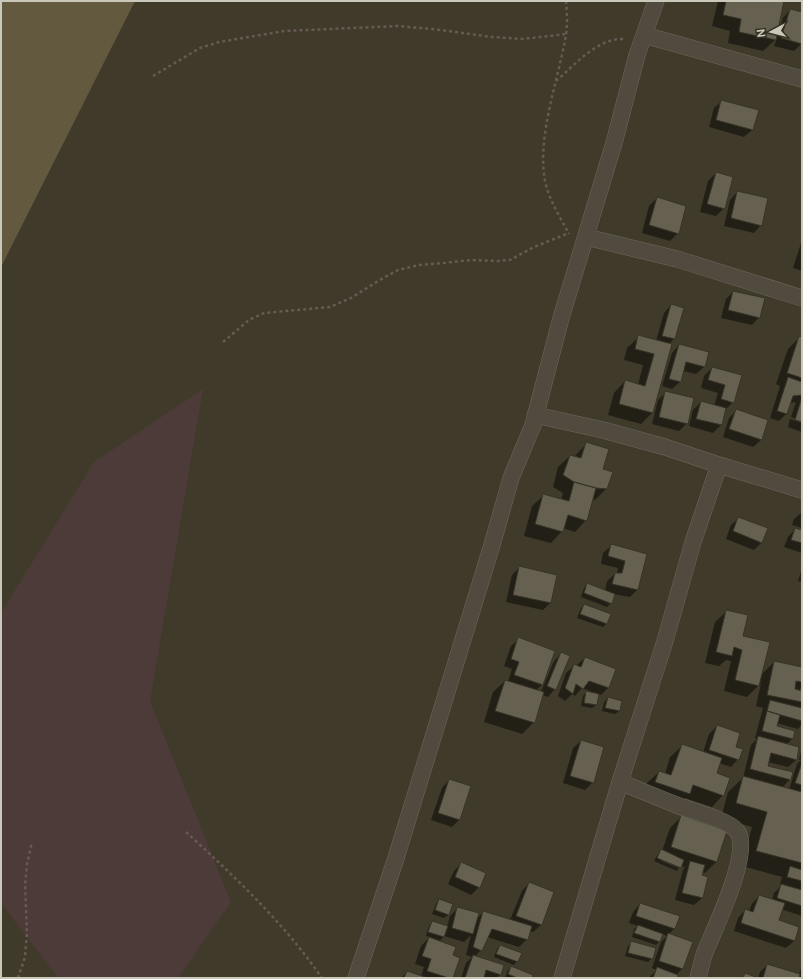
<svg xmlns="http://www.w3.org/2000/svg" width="803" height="979" font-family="'Public Sans',sans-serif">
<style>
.green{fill:#4d3b39}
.water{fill:#62593e}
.shadow{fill:#0007}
.building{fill:#65604f;stroke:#373325}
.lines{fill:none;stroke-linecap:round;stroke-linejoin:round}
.minor-casing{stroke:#6d695c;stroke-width:17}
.path{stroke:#675953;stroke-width:2.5;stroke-dasharray:3 3;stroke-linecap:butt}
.minor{stroke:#504b3e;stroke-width:16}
</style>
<rect width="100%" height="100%" fill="#403a2a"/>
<path class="green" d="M203 389 150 701 231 902 178 978H58L1 903V613L94 462Z"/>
<path class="water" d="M1 1H135L1 267Z"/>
<path class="shadow" d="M718 1H783L775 37H777L783 18 790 10 802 13 801 44 794 51 774 46 777 38 763 51 728 43 730 31 712 26Z
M722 101 757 111 752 130 744 137 709 127 714 108Z
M716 173 724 208 716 216 700 212 708 181Z
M737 192 761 225 754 233 724 226 730 200Z
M657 198 678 233 670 241 642 233 649 206Z
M802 240V271L793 268Z
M733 292 759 317 752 325 721 318 726 299Z
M671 305 683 309 674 339 668 345 653 412 641 424 608 415 614 393 625 381 638 385 643 365 624 360 627 348 639 337 656 341 664 313Z
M800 337 802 338V421L791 417 796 402 790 403 787 413 779 421 770 418 780 386 776 384 788 349Z
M679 345 708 353 704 367 696 374 683 371 680 382 672 389 662 386 672 353Z
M712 368 741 376 733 402 725 410 721 425 713 433 689 426 693 410 701 402 714 406 718 393 701 388 704 376Z
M666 392 687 423 679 431 652 424 658 400Z
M736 411 767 421 761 440 753 447 723 437 729 418Z
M790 419 802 423V432L788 427Z
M586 444 602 470 607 488 595 500 592 499 586 520 575 532 563 528 562 531 551 543 524 536 532 506 544 495 561 500 563 493 553 487 558 467 570 456 574 457Z
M802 512V528L792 525 794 519Z
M739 518 762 542 754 550 726 539 731 525Z
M795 529 802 531V553L784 547 788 537Z
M611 546 646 554 637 590 630 597 614 594 611 603 607 607 581 597 584 588 588 584 605 591 607 581 615 574H617L618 568 601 564 603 553Z
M520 567 550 603 543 610 506 602 512 575Z
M802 568V582L798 581Z
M585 605 606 624 603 627 577 618 581 608Z
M727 611 741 636 761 675 774 662 802 668V687L798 691 802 692V724L798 729 776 723 775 727 792 739 786 745 798 748 796 760 788 767 768 762 766 767 790 779 782 788 789 790 797 764 801 760H799L802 747V869L800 870 802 871V916L781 909 778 921 798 928 794 941 786 948 734 931 738 918 745 910 749 911 752 904 759 896 772 900 774 893 782 885 780 884 782 877 742 866 752 827 721 818 728 792 743 778 751 745 757 739 755 738 763 708 756 706 761 683 747 697 724 691 731 661 726 660 719 666 705 663 715 622Z
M519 639 543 684 536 690 541 692 554 661 562 653 555 689 548 697 542 695 534 722 522 734 484 722 493 692 505 681 508 682 512 669 504 666 511 646Z
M585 658 608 688 601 695 598 694 596 705 592 708 581 706 583 696 586 692 595 694V693L582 688 575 696 572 694 565 701 558 696 566 673 574 666 577 665Z
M608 698 619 711 615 714 602 711 604 702Z
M717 726 734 747 738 759 731 767 719 763 716 773 723 795 712 807 685 798 678 805 644 793 647 783 659 772 665 774 670 757 682 746 703 753 709 734Z
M581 741 593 782 585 790 563 783 573 748Z
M449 780 460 819 452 827 431 820 442 788Z
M681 817 726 831 716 862 705 873 702 872V898L694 905 675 900 683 870 685 867 662 860 661 861 679 868 677 871 654 861 658 854 662 851 670 828Z
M461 864 479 887 471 895 448 884 454 871Z
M529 883 541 925 533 932 529 931 527 939 519 947 487 937 481 950 475 956 500 975 496 978H461L466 963 472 957 466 955 471 935 464 942 444 936 439 942 452 978H401L407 972 421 976 424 967 415 964 421 946 430 937 426 936 429 926 433 922 447 927 450 916 458 908 476 920 483 912 510 920 522 891Z
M439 900 452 905 448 915 444 918 432 914 436 904Z
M640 904 675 928 668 935 682 969 676 975V978H649L656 970 652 968 661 942 667 936 662 934 659 942 656 945 632 937 634 929 638 926 629 923 633 912Z
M631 943 652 958 648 962 625 956 628 946Z
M500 946 517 961 514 965 494 957 497 949Z
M767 965 799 975 802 965V978H758L760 972Z
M511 967 530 978H505L508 970Z"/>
<path class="building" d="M726 1H784L776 40 739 32 741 19 723 15Z
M790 9 802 12V44L781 38Z
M721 100 759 110 753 130 716 120Z
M716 172 733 177 725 209 707 204Z
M737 191 768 198 762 226 731 218Z
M657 197 686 206 679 234 649 225Z
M733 291 765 298 760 318 728 310Z
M671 304 684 308 675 339 662 336Z
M638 335 672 344 653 413 619 404 625 380 645 386 654 354 635 349Z
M799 336 802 337V378L787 373Z
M679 344 709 352 705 367 686 362 681 382 669 379Z
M712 367 742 375 734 403 721 399 725 385 708 380Z
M788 377 802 382V395L793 396 787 414 777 411Z
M665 391 694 398 688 424 659 417Z
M802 397V422L795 420Z
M701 401 726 408 722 425 696 419Z
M736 409 768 420 762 440 729 429Z
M586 442 609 449 603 469 613 472 607 489 596 488 574 482 563 475 570 455 581 458Z
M574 482 596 488 587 521 568 515 563 532 535 524 543 494 569 501Z
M738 517 768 528 762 543 733 531Z
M795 528 802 530V543L791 540Z
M611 544 647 554 638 590 612 584 615 573H622L625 561 608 556Z
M519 566 557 575 551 603 513 595Z
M587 583 615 594 612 604 584 593Z
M584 604 611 614 607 624 580 614Z
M726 610 748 615 743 636 770 642 759 686 735 680 742 650 734 647 732 656 716 652Z
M518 637 555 651 543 685 514 675 519 662 511 659Z
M561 652 570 656 556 690 547 686Z
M585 657 616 669 609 688 589 681 583 689 576 684 573 694 565 688 574 664 581 667Z
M774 661 802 667V682L796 681 795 689 802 691V702L767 695Z
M505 680 544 692 535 723 495 711Z
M586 691 599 694 597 705 584 703Z
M608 697 622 701 620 711 605 708Z
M770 700 802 708V721L767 711Z
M767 711 780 715 777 726 795 731 793 739 762 731Z
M717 725 740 733 736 747 743 749 739 760 709 750Z
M758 736 799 747 797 760 771 753 768 766 793 772 791 780 750 769Z
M581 740 604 747 594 783 570 776Z
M682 744 722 758 717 773 730 778 724 796 693 785 690 794 655 782 659 771 671 775Z
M802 763V785L795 783Z
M743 776 802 792V863L756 851 767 812 736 803Z
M449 779 471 786 460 820 438 813Z
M681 815 727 831 717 862 671 847Z
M661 849 684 860 681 868 657 858Z
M690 861 705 865 702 875 708 877 703 898 682 893Z
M461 862 486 873 480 888 455 877Z
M790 866 802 870V881L787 877Z
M529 882 554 892 542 925 516 916Z
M781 884 802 890V906L777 898Z
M759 895 785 903 779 920 799 927 795 941 741 923 745 909 753 912Z
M439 899 453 904 449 915 435 910Z
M640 903 680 916 675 929 636 916Z
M457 907 479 913 473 934 452 928Z
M483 911 532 926 528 940 492 929 482 951 473 947Z
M432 921 448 926 444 937 428 932Z
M638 925 663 934 660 942 634 933Z
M668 933 693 942 683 969 659 961Z
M429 937 456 947 453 955 460 958 453 978H449L427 971 431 959 422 956Z
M631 941 656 948 653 959 628 953Z
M500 945 522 953 518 962 496 954Z
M473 955 504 965 501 975 486 970 484 978H465Z
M767 964 800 974 799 978H763Z
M511 966 533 975 532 978H517L508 974Z
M657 967 678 975 677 978H653Z
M407 971 428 978H404Z
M745 973 758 978H743Z"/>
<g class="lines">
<g class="minor-casing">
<path id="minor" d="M644 35 802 79
M586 237 677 259 802 298
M535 415 603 430 665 447 719 465 802 490
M620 782C639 790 659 798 679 806 692 811 729 820 737 831 753 852 713 931 704 955 702 962 700 970 698 978
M356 978 396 858 492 545 511 478 533 425 561 318 614 143 637 55 656 1
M562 978 620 782 665 641 693 542 719 465"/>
</g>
<path class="path" d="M566 1C567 14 568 28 565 40 557 84 537 137 545 181 549 200 560 217 569 234
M153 76 200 48 219 42 284 31 398 26 441 30 492 37 523 39 566 34
M556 81C575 65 598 37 625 39
M223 342 249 320 264 313 330 307 351 298 378 281 398 270 419 265 443 263 471 260 498 261 510 260 534 247 569 233
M186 832C236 878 283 922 322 978
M18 978 25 957 27 932 25 885 27 864 32 842"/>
<use href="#minor" class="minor"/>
</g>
<rect width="803" height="979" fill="none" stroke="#cac7bb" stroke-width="4"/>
<g transform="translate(771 32) rotate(263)" stroke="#353123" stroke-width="3" paint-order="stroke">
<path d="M0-3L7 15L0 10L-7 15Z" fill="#cac7bb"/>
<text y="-6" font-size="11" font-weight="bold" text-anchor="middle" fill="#cac7bb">N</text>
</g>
</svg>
